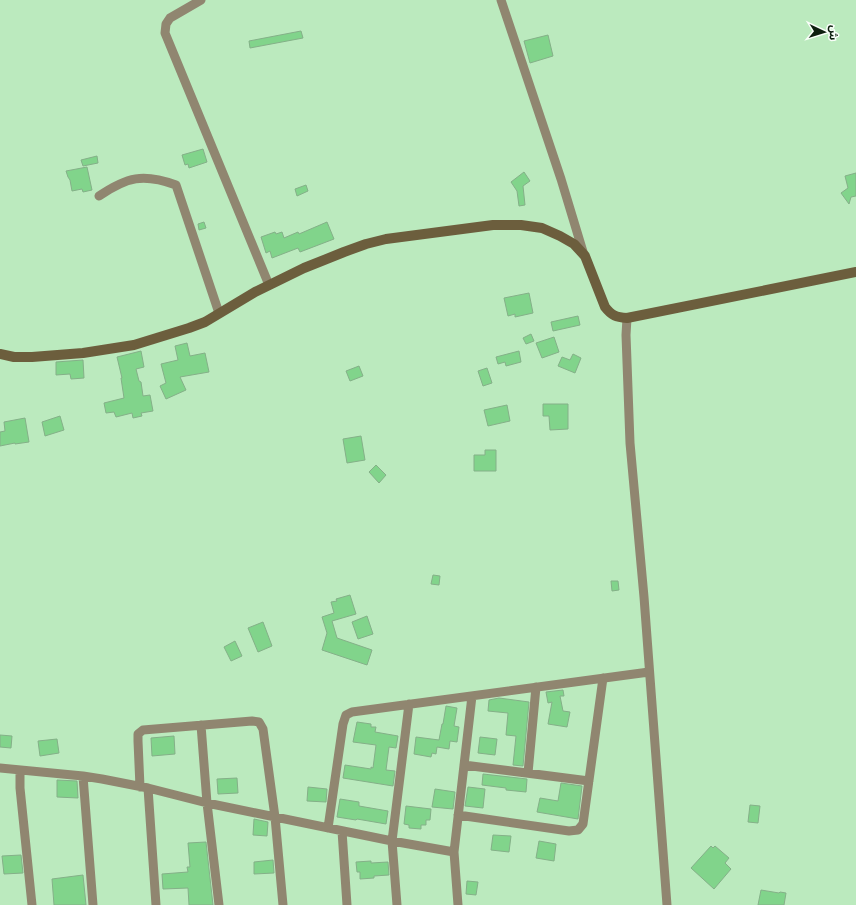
<svg xmlns="http://www.w3.org/2000/svg" width="856" height="905" font-family="'Archivo Narrow','Noto Sans Arabic',sans-serif">
<style>
.building{fill:#81d48b;stroke:#84b088}
.lines{fill:none;stroke-linecap:round;stroke-linejoin:round}
.street{stroke:#908670;stroke-width:9}
.secondary{stroke:#6c5e3d;stroke-width:10}
</style>
<rect width="100%" height="100%" fill="#bbeabe"/>
<path class="building" d="M301 31 303 38 250 48 249 41Z
M548 35 553 56 530 63 524 41Z
M203 149 207 162 189 168 188 164 185 165 182 155Z
M97 156 98 163 83 166 81 160Z
M87 167 92 190 83 192 82 189 72 191 70 180 68 177 66 171Z
M524 172 530 181 523 186 525 205 519 206 517 191 511 182Z
M856 173V196L851 197 849 204 841 193 848 188 845 176Z
M306 185 308 191 297 196 295 189Z
M204 222 206 228 199 230 198 224Z
M327 222 334 239 300 252 298 248 272 258 270 251 266 253 261 237 275 232 276 234 282 232 284 238 298 232 299 234Z
M529 293 533 313 515 317V314L508 316 504 298Z
M578 316 580 325 553 331 551 322Z
M531 334 534 341 526 344 523 338Z
M554 337 559 352 542 358 536 343Z
M187 343 190 356 205 353 209 372 180 377 186 390 166 399 160 386 166 383 161 364 178 360 175 346Z
M141 351 144 367 136 369 139 381 141 382 143 396 150 395 153 411 141 413 142 416 133 418 132 413 116 417 114 412 106 413 104 403 124 398 121 378H122L117 357Z
M519 351 521 362 506 366 505 362 498 364 496 357Z
M573 354 581 358 575 373 558 366 562 357 570 360Z
M83 360 84 378 71 379 70 374 56 375V362Z
M359 366 363 376 350 381 346 371Z
M487 368 492 383 483 386 478 371Z
M543 404H568V429L550 430 549 416H543Z
M507 405 510 421 488 426 484 410Z
M60 416 64 430 45 436 42 422Z
M25 418 29 442 15 444V443L0 446V432L5 431 4 422Z
M361 436 365 460 347 463 343 439Z
M485 450H496V471H474V455H485Z
M376 465 386 475 379 483 369 472Z
M433 575 440 576 439 585 431 584Z
M611 581H618L619 590 612 591Z
M350 595 356 614 332 621 337 638 372 650 367 665 322 650 327 633 322 617 334 613 331 602 337 601 336 599Z
M367 616 373 634 358 639 352 622Z
M263 622 272 646 258 652 248 628Z
M235 641 242 656 231 661 224 647Z
M563 690 564 696H560L563 711 570 712 567 727 548 724 552 702 548 703 546 692Z
M499 698 529 702 523 766 513 765 516 736 506 735 508 713 488 711 489 700Z
M446 706 457 708 454 726 459 727 457 742 450 741 449 749 437 747 436 754 432 753 431 757 414 754 416 737 439 740 442 724H443Z
M357 722 371 724V727H376L375 732 398 736 396 748 389 747 386 770 395 771 393 786 343 778 345 765 371 769V767L373 768 376 745 353 742Z
M0 735 12 736 11 748 0 747Z
M174 736 175 754 152 756 151 738Z
M480 737 497 739 495 755 478 753Z
M57 739 59 753 40 756 38 741Z
M483 774 527 779 526 792 506 790V788L482 785Z
M237 778 238 793 218 794 217 779Z
M57 780 77 781 78 798 57 797Z
M561 783 582 786 578 819 537 812 540 798 558 801Z
M308 787 327 789 326 802 307 801Z
M468 787 485 789 483 808 465 806Z
M435 789 455 792 453 809 432 807Z
M340 799 359 802V806L388 811 386 824 357 819 356 820 337 817Z
M750 805 760 806 758 823 748 822Z
M406 806 431 809 430 820H426V825H421V829L409 828V825L404 824Z
M254 819 268 822 267 836 253 835Z
M493 835 511 836 509 852 491 850Z
M539 841 556 844 554 861 536 858Z
M206 842 213 905H189L188 888 163 889 162 874 188 872 187 867H190L188 843Z
M711 846 713 848 715 846 729 858 725 863 731 869 714 889 691 868Z
M21 855 23 873 4 874 2 856Z
M273 860 274 873 254 874V862Z
M371 861V863L388 862 389 875 374 876V878L360 879V872H357L356 862Z
M83 875 86 905H54L52 879Z
M467 881 478 882 476 895 466 894Z
M761 890 779 893 780 892 786 893 784 905H758Z"/>
<g class="lines">
<path class="street" d="M201 0 170 18 166 24 165 33 269 285
M501 0 561 179 584 255
M99 196C127 177 143 173 176 185L219 313
M627 318 626 335 630 443 644 597 667 905
M201 725 207 803 219 905
M464 765 589 781
M0 768 83 776 102 779 148 788 207 803 392 841 454 852
M20 770V788L32 905
M528 773 536 687
M83 776 93 905
M140 787 138 741V734L143 730 252 721 259 722 263 729 275 817 283 905
M148 788 156 905
M458 815 569 831 578 830 583 824 603 678
M328 828 343 724 346 715 352 712 649 672
M342 831 347 905
M397 905 392 841 409 704
M458 905 454 852 472 696"/>
<path class="secondary" d="M0 354 14 357H32L83 353 134 345 189 328 205 322 255 292 304 268 344 252 366 244 386 239 493 225H521L542 228 560 236 574 244 585 256 605 307C612 316 616 317 627 318L856 272"/>
</g>
<g transform="translate(824 32) rotate(94)" stroke="#f9fef9" stroke-width="3" paint-order="stroke">
<path d="M0-3L7 15L0 10L-7 15Z" fill="#0d1f0f"/>
<text y="-6" font-size="11" font-weight="bold" text-anchor="middle" fill="#0d1f0f">ش</text>
</g>
</svg>
